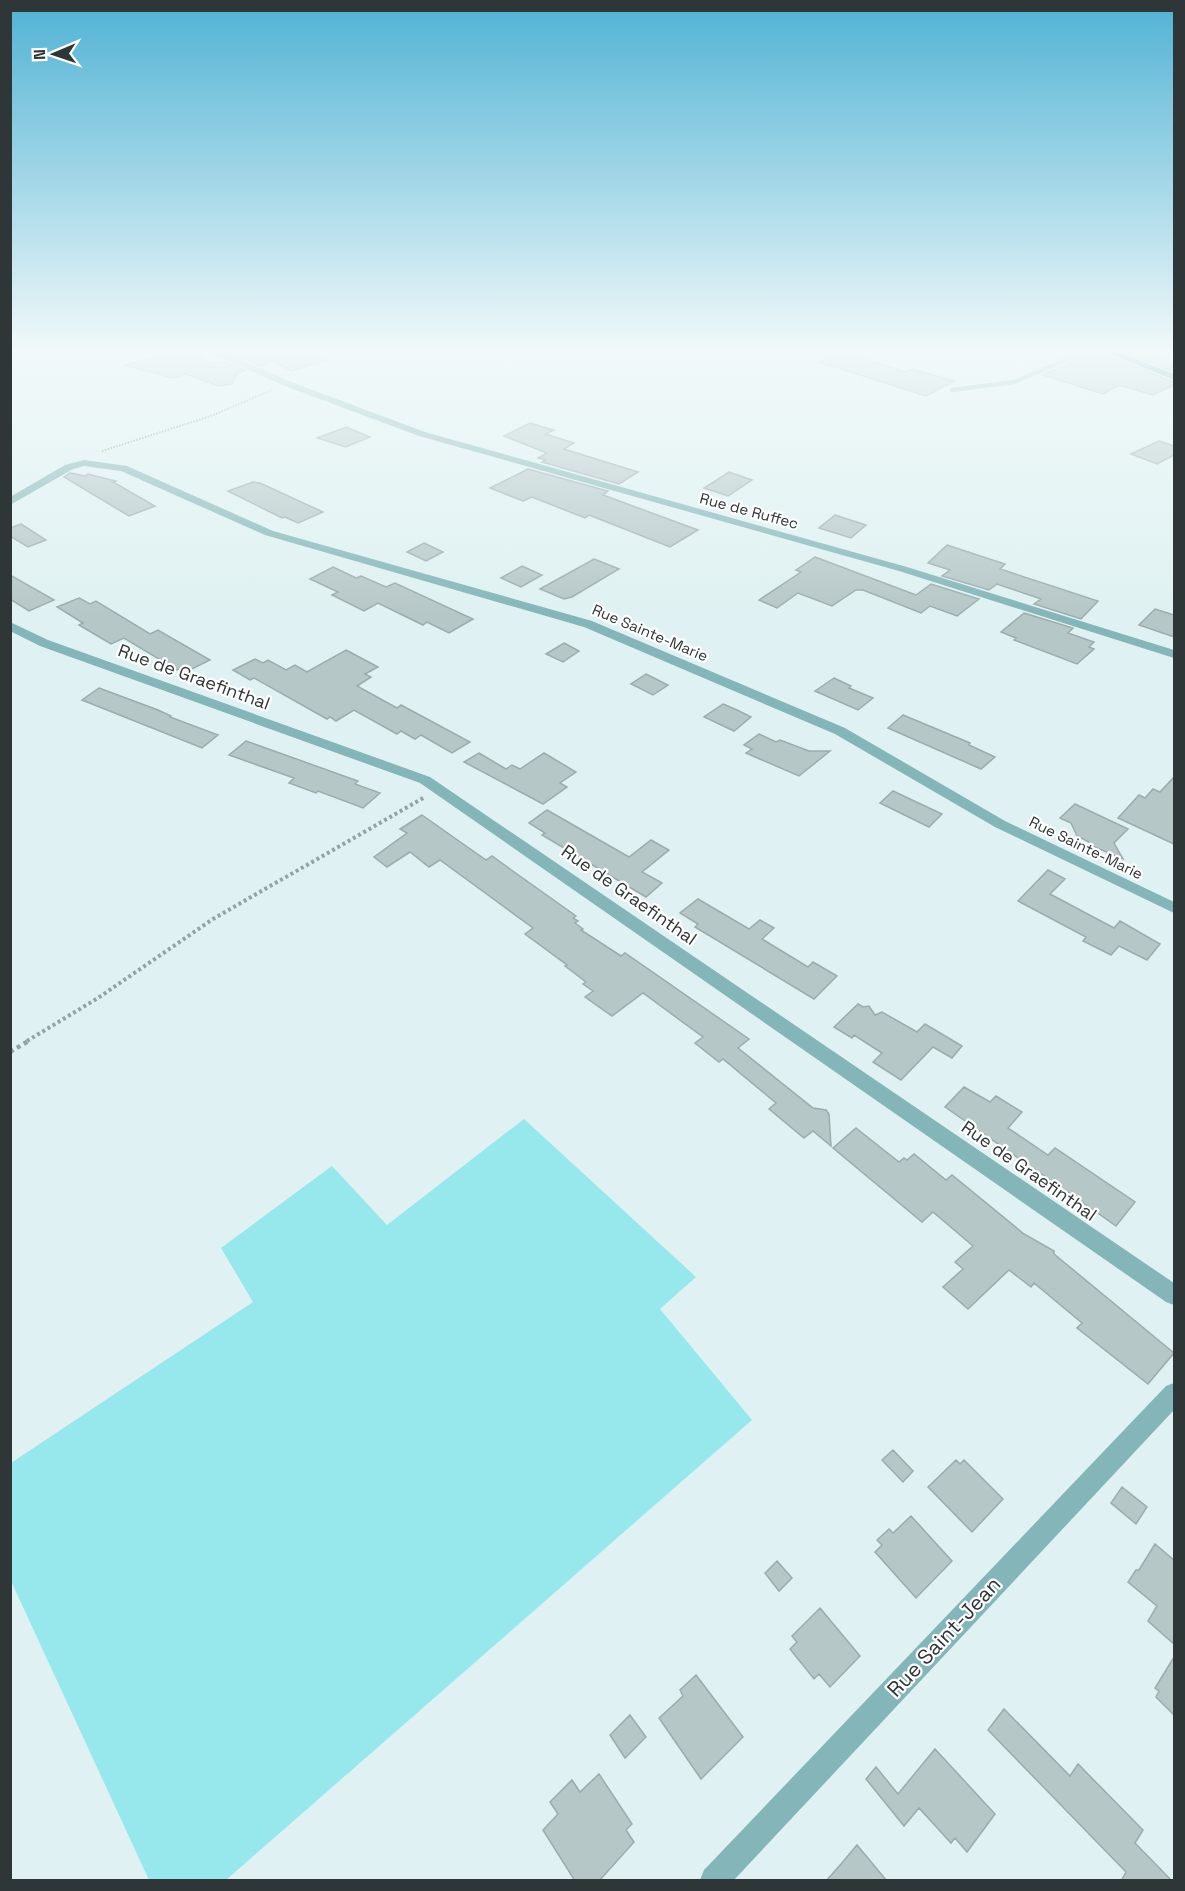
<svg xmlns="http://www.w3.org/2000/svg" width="1185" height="1891" font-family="'Space Grotesk',sans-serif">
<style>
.green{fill:#96e8ec}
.building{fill:#b6c7c8;stroke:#9bacad;stroke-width:1.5}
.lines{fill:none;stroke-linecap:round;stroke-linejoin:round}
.path-far2{stroke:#95a2a3;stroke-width:2;stroke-dasharray:1.5 1.5;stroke-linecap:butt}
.path-far1{stroke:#95a2a3;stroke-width:4;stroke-dasharray:3 3;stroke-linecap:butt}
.path{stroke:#95a2a3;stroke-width:4.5;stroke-dasharray:4 4;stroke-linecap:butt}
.lane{stroke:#84b5b8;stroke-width:4.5}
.street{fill:#84b5b8;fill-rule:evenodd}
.primary{fill:#2f8186;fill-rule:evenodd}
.labels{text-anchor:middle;stroke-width:4.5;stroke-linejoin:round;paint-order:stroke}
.far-street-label{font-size:15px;fill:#2f3637;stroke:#fff}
.street-label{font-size:18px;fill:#2f3637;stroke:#fff}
.near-street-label{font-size:21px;fill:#2f3637;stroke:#fff}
</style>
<rect width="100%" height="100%" fill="#dff1f2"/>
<path class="green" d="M524 1119 696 1277 660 1309 752 1420 226 1880H149L11 1581V1463L253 1302 221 1248 332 1166 387 1225Z"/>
<path class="building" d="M184 350 213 364 223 361 245 370 238 373 232 384 219 386 186 374 173 378 124 365Z
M248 350H305L327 360 292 371 272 361 260 366 238 356 252 352Z
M1094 350 1174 382V385L1153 395 1119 385 1103 394 1043 375 1092 354Z
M1119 350H1141L1174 365V372Z
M842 352 906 372 913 369 954 381 926 396 819 362Z
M530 423 554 430 546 434 574 443 564 449 638 472 619 484 542 462 546 460 538 458 547 453 504 436Z
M346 427 370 437 346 447 317 438Z
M1159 441 1174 446V455L1157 464 1131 454Z
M528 469 608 491 603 495 698 530 670 547 589 515 585 518 532 497 523 501 490 488Z
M729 472 752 480 728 496 704 488Z
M70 473 85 476 88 474 116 481 113 482 155 506 129 516 64 477Z
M253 482 260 483 323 512 298 523 285 517 282 518 228 491Z
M835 515 866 525 851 538 819 528Z
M21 524 46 540 28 547 10 536V528Z
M424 543 443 552 426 561 407 552Z
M947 545 1005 564 1000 569 1098 601 1081 619 1034 604 1041 599 997 584 989 590 942 576 950 570 928 563Z
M815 557 916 595 931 584 979 599 957 616 930 606 921 613 863 590H856L832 606 798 593 777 608 759 600 801 572 796 570Z
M594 559 619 569 572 597 564 599 540 589Z
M522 566 542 575 521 587 501 578Z
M333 567 356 578 361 576 386 587 395 583 473 619 449 633 427 622 423 625 378 603 364 611 332 595 338 592 310 579Z
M10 575 54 600 29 611 10 599Z
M79 598 90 604 96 601 150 634 158 630 210 660 190 670 184 666 177 670 124 638 111 644 79 625 83 623 57 607Z
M1155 609 1174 615V637L1139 625Z
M1024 613 1073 628 1068 633 1094 642 1089 647 1094 649 1077 664 1014 640 1016 638 1001 632Z
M564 643 579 651 563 662 546 654Z
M346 650 378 667 365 674 371 677 357 686 397 708 401 705 470 742 452 753 421 735 415 739 401 731 397 734 354 710 336 721 330 717 327 719 254 678 250 680 233 670 255 659 263 663 268 660 286 670 295 665 307 672Z
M646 674 668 685 653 695 631 684Z
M834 678 851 686 849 688 873 698 858 710 815 691Z
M99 688 158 710 171 716 170 717 218 735 202 748 82 700Z
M723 704 737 710 751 717 734 731 704 717Z
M903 715 970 743 969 745 995 757 981 769 888 728Z
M759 734 776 742 780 740 809 751H830L799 776 746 753 752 749 744 745Z
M246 741 358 781 355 784 380 793 363 808 318 791 316 793 289 783 294 778 229 755Z
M479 753 506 769 512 765 520 769 544 753 576 772 560 783 567 787 543 804 464 762Z
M1174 777V844L1118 818 1139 795 1145 798 1153 789 1160 792Z
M893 791 942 814 929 827 880 803Z
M1075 804 1128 829 1114 843 1123 859 1092 846 1089 842 1077 836 1071 823 1060 818Z
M547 810 629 857 651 840 669 850 642 872 662 883 646 897 542 835 545 833 529 823Z
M422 815 486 860 492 856 510 869 576 916 573 918 578 921 575 923 583 929 581 930 621 956 625 953 749 1039 738 1048 813 1108 826 1110 829 1114 831 1146 813 1131 804 1138 769 1109 776 1103 723 1059 719 1062 695 1043 703 1037 643 993 612 1016 585 997 593 991 583 984 586 982 565 966 567 965 525 934 533 928 440 860 429 867 410 852 387 867 374 857 407 833 400 829Z
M1048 870 1065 879 1050 894 1114 928 1120 921 1160 944 1147 960 1119 946 1111 955 1083 941 1086 937 1018 901Z
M698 899 749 929 760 920 774 928 762 939 808 967 813 962 837 976 814 999 695 927 698 924 680 913Z
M858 1004 863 1007 869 1006 875 1015 882 1012 917 1032 925 1024 962 1046 952 1058 933 1047 901 1080 873 1062 882 1053 854 1035 852 1038 834 1027Z
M964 1087 990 1102 996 1096 1022 1112 1008 1128 1048 1155 1055 1148 1135 1202 1116 1226 1099 1214 945 1107Z
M856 1128 899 1162 904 1158 907 1160 914 1154 946 1180 952 1175 1024 1234 1054 1251V1254L1174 1353 1148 1384 1077 1328 1082 1323 1034 1283 1031 1287 1009 1270 968 1309 943 1287 963 1269 955 1262 973 1246 933 1212 922 1222 833 1148Z
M893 1450 913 1471 903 1482 882 1460Z
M956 1460 960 1464 964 1460 1003 1499 972 1532 928 1487Z
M1122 1487 1147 1507 1136 1524 1111 1503Z
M911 1516 952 1561 916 1598 875 1552 882 1545 877 1540 889 1529 893 1533Z
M1155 1544 1174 1560V1644L1148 1621 1157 1606 1128 1582 1136 1570H1139Z
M777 1561 792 1578 779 1591 765 1573Z
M820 1608 860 1656 830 1687 819 1674 814 1679 790 1649 797 1642 792 1636Z
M1174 1657V1715L1156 1697 1159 1691 1155 1688Z
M696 1675 743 1737 701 1779 659 1718 683 1696 680 1690Z
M1004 1709 1070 1776 1078 1764 1143 1830 1135 1843 1172 1881H1121L1126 1872 988 1730Z
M630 1715 646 1737 625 1758 610 1735Z
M935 1749 995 1814 967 1852 955 1838 951 1843 919 1808 904 1826 866 1779 876 1767 898 1794Z
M599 1774 632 1824 626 1830 634 1842 599 1881H575L543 1830 558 1814 550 1802 572 1780 580 1792Z
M857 1845 887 1881H826L841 1864Z"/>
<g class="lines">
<path class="path-far2" d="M102 451 211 416 272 390"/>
<path class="path-far1" d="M27 1041 98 998 213 919 425 797"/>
<path class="path" d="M10 1052 30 1040"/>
<path class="lane" d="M952 390 1014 382 1090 350"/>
<path class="street" d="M213 350H219L291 382 425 432 907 567 1174 650V658L899 571 419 436 285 386 213 354Z
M84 460 127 466 273 531 592 621 845 728 1005 821 1174 902V913L995 827 835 734 584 627 265 535 121 471 84 466 73 469 10 505V497L65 465Z
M10 622 48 640 430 777 1174 1283V1305L1166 1302 420 783 40 646 10 631Z
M1174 1383V1410L734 1880H700L704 1870 1166 1386Z"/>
<path class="primary" d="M1100 350H1113L1174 374V380Z"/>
</g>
<linearGradient id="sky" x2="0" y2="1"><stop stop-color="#50b2d4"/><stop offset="0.57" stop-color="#f1f9f9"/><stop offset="1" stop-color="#f1f9f9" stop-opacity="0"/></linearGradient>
<rect width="1185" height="615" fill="url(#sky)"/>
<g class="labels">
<g class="far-street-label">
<text transform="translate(749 511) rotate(15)" y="5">Rue de Ruffec</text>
<text transform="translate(650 633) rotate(23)" y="5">Rue Sainte-Marie</text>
<text transform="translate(1086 848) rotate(26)" y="5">Rue Sainte-Marie</text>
</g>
<g class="street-label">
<text transform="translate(194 677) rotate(20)" y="6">Rue de Graefinthal</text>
<text transform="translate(629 895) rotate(35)" y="6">Rue de Graefinthal</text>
<text transform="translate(1029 1171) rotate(35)" y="6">Rue de Graefinthal</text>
</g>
<g class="near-street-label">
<text transform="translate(944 1637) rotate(-47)" y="7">Rue Saint-Jean</text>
</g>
</g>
<rect width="1185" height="1891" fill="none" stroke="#2f3637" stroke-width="24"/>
<g transform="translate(54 54) rotate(268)" stroke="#ffffff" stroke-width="4.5" paint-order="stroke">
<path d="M0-4.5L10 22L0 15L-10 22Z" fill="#2f3637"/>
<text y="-9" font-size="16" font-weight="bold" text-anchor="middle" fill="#2f3637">N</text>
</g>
</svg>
